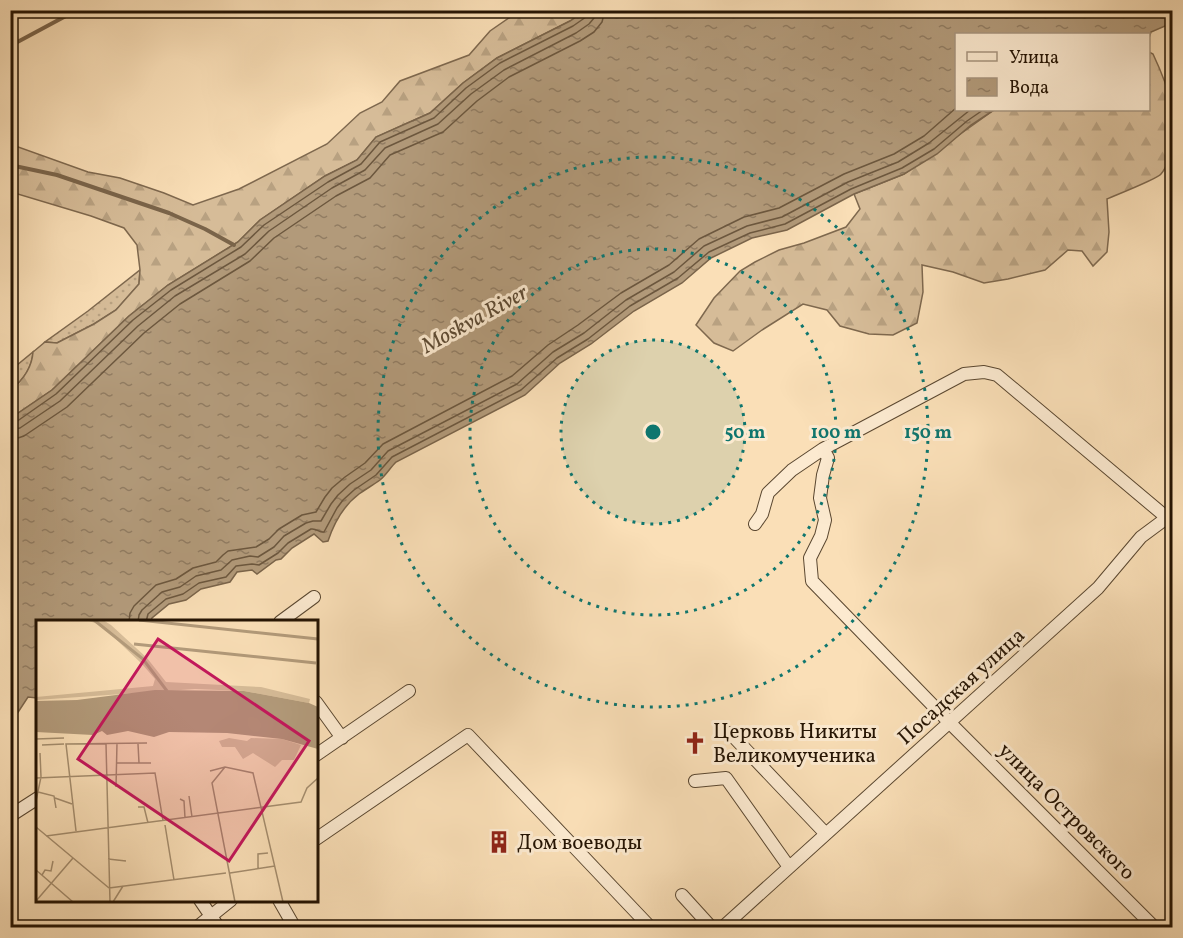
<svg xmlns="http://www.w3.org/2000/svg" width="1183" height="938" font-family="Vollkorn,serif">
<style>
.grass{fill:url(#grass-dots);stroke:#7e684e;stroke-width:1.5}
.forest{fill:url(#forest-firs);stroke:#7e684e;stroke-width:1.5}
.water{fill:url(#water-ripples);stroke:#7a644a;stroke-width:1.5}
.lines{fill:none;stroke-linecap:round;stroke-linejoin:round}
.shore{stroke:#6c573e;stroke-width:1.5}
.stream{stroke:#7a644a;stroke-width:4}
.minor-casing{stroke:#5a4730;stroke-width:14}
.minor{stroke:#fcead0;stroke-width:12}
.ring{fill:none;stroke:#0f766e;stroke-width:3;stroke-dasharray:3 6}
.labels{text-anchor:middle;stroke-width:6;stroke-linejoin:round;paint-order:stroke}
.street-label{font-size:21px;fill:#251403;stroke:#fcead0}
.poi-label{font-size:21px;fill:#251403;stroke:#fcead0;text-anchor:start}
.water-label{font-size:22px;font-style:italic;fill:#5d4a33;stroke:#fcead0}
.inset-river{fill:none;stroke:#b29a7a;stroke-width:3}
.inset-road{fill:none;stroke:#a58e6f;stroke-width:1.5}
.view{fill:#c2185b;fill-opacity:0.15;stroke:#c2185b;stroke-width:3}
.inset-edge{fill:none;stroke:#251403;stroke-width:3}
.centre{fill:#0f766e;stroke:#fcead0;stroke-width:3}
.ring-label{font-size:18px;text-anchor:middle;font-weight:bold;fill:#0f766e;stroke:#fcead0;stroke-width:6;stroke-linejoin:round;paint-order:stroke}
</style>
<defs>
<pattern id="grass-dots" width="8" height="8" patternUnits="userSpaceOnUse" patternTransform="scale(1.5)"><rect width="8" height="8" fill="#d6bc98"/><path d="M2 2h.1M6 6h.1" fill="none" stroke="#b8a181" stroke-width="1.8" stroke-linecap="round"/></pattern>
<pattern id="forest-firs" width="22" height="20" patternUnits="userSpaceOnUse" patternTransform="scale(1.5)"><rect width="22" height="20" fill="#d6bc98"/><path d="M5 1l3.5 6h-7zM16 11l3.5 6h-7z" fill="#b8a181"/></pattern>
<pattern id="water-ripples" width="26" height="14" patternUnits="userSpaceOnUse" patternTransform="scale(1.5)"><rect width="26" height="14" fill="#b29a7a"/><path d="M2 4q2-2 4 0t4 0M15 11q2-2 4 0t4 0" fill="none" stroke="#917c62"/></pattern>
</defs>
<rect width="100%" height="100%" fill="#fadfb7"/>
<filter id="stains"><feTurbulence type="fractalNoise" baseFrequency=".00333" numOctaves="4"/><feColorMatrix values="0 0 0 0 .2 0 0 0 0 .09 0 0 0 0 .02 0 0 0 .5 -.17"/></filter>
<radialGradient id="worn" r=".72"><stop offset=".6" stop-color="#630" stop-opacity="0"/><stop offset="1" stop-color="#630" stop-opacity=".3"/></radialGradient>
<path class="grass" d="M140 270 139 284 116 310 94 324 57 343 45 342 88 311Z
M33 352C32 368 23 380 11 390V370Z"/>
<path class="forest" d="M519 11H585L570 21 497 58 463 83 430 113 376 137 357 160 325 176 260 220 238 242 168 285 129 316 52 390 11 418V390C23 380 32 368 33 352L45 342 57 343 94 324 116 310 139 284 140 270 137 245 124 228 91 216 11 192 10 144 88 172 120 178 164 193 193 205 239 189 327 144 360 113 382 102 400 81 469 55 490 31Z
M1149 52 1153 54C1161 71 1168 88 1172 106 1176 123 1173 160 1161 174 1157 179 1116 195 1107 199L1109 232 1107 252 1093 266 1082 251 1068 250 1045 270 1008 279 984 283 953 272 922 265 923 292 917 323 893 335 869 334 840 326 827 310 803 304 762 330 733 351 714 343 696 325 714 298 740 271 755 262 779 250 804 243 846 227 860 209 854 194 904 174 994 110H1148Z"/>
<path class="water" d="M585 11 1172 10V23L1151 32 1149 38 1148 34H956V110H994L971 125 937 154 904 174 854 194 787 230 752 238 711 258 682 283 634 311 591 344 560 363 525 395 396 462C390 468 386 475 380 480 373 485 366 489 359 494 343 506 334 523 328 541L323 542 314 534 292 548 281 559 276 560 257 574 252 570 237 572 230 582 201 589 186 600 169 604 152 618 151 621 38 622 37 698 28 697 11 723V418L52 390 129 316 168 285 238 242 260 220 325 176 357 160 376 137 430 113 463 83 497 58 570 21Z"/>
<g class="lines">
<path class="shore" d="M10 423 16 422 56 394 133 320 171 290 241 247 264 225 328 182 361 164 380 142 434 118 466 88 500 63 573 26 586 17 588 10
M10 430 20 428 60 401 138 326 175 296 245 254 269 231 332 188 365 170 385 148 438 124 471 94 504 70 576 33 589 24 594 18 595 10
M10 439 18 438 24 436 67 407 144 333 180 304 250 261 274 238 336 196 370 178 390 155 443 132 477 101 509 77 580 41 594 32 602 22 605 10
M129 622 130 613 134 606 156 585 176 579 193 568 216 562 223 555 228 551 256 547 269 539 279 529 302 515 316 512 325 497 332 488 345 477 365 463 383 444 512 376 548 345 578 325 621 293 669 265 699 239 744 217 779 208 844 174 894 154 924 136 956 108
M138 622 139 615 142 610 162 592 180 587 196 576 221 570 232 560 250 556 258 557 274 547 284 536 306 523 313 521H321L331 504 338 495 350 484 371 470 388 451 517 384 553 352 584 333 626 300 674 272 704 246 747 226 782 217 848 182 898 162 929 143 970 110
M146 622 148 614 166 599 183 594 199 583 226 577 236 566 252 564 259 565 278 553 288 543 311 529C317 528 319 533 324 532L337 508 343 500 354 490 376 475 392 457 521 390 557 358 588 339 630 306 678 278 709 252 750 233 785 224 851 189 902 168 934 149 967 121 983 110"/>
<path class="stream" d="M10 46 77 10
M10 165 57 175 169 213 205 229 234 245"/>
<g class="minor-casing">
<path id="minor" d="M823 449 828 458 823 475 820 498 825 520 821 536 810 558 812 581 950 723 1155 928
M755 524 762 514 768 493 792 470 823 449 964 374 984 372 997 375 1172 522
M280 622 314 597
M316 702 342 738
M730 733 825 833
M316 755 409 691
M695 781 726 778 789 867
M10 816 38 798
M316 839 468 735 651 928
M682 895 712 928
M200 900 219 928
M279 900 295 928
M196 928 231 900
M722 928 1098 588 1141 537 1172 514"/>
</g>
<use href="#minor" class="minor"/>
</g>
<circle cx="653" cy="432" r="92" fill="#0f766e" fill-opacity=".12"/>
<g class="ring">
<circle cx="653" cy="432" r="92"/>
<circle cx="653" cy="432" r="183"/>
<circle cx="653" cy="432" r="275"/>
</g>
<defs>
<g id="church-bare" transform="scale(1.8)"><path d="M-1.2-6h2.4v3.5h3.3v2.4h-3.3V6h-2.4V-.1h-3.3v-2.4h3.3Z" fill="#8f2418" stroke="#fcead0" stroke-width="2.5" paint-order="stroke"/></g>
<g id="building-bare" transform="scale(1.8)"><path d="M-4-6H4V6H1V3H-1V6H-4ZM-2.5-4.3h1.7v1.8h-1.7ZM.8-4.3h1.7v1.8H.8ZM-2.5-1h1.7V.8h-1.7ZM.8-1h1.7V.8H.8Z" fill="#8f2418" stroke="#fcead0" stroke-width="2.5" paint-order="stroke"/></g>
</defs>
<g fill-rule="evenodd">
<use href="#church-bare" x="695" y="743"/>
<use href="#building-bare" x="499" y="842"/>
</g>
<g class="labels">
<g class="street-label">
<text transform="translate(961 686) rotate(-42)" y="7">Посадская улица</text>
<text transform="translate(1067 811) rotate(45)" y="7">улица Островского</text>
</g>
<g class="poi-label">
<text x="713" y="738">Церковь Никиты<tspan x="713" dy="24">Великомученика</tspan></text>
<text x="517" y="849">Дом воеводы</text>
</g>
<g class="water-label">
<text transform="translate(474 318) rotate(-29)" y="8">Moskva River</text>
</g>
</g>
<g transform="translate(36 620)">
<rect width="282" height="282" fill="#fadfb7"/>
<path d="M50 0H67L75 5 111 38 130 62 225 67 274 79 273 83 208 71 159 69 0 80V77L117 66 119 59 106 44 65 5ZM193 118 211 121 215 118 246 119 265 125 258 140H246L239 147 217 133 207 139 199 127H186L183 121Z" fill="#d6bc98"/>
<path d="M119 70 208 71 273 83 282 87V129L246 119 191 113 133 112 118 117 92 111 71 115 66 111 57 115 0 112V81L41 80Z" fill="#b29a7a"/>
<path class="inset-river" d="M58 0 107 39 131 71M103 0 282 19M98 24 280 43"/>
<path class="inset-road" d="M0 119 28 118M70 124 74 282M102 124 103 143M6 125 28 124M81 143H115M189 147 176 163 199 282M174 151 189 147 217 153 247 282M0 158 119 153 127 201M80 167 81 123M2 172 18 176 20 188M153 176 156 197M19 178 36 184M144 179 148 181 149 198M0 181 5 157 4 133M102 187H108L112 203M129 205 138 260M0 207 73 268M40 211 30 124 111 123M10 216 265 182 271 168 282 158M72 239 90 241M222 249V234L232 233M0 250 37 282M194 253 239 246M6 255 9 250 15 251 17 241M73 268 190 253M0 281 37 238M77 282 87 266"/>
<path class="view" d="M122 19 273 121 193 241 42 139Z"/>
<rect width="282" height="282" class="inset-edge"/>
</g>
<circle cx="653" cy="432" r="9" class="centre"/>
<g class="ring-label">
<text x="745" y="438">50 m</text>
<text x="836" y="438">100 m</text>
<text x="928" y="438">150 m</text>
</g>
<rect width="1183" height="938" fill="none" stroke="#fadfb7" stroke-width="36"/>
<rect x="12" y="12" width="1159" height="914" fill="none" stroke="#251403" stroke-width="3"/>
<rect x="18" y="18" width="1147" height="902" fill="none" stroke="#251403" stroke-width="1.5"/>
<rect x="955" y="33" width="195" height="78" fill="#fcead0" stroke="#a6947e" stroke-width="1.5"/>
<rect x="967" y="52" width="30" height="9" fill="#fcead0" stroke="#a6947e" stroke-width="1.5"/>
<text x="1009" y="63" font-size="18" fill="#251403">Улица</text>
<rect x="967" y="78" width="30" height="18" fill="url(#water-ripples)" stroke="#a6947e" stroke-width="1.5"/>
<text x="1009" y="93" font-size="18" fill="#251403">Вода</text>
<rect width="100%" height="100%" filter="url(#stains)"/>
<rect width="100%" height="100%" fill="url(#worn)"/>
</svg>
